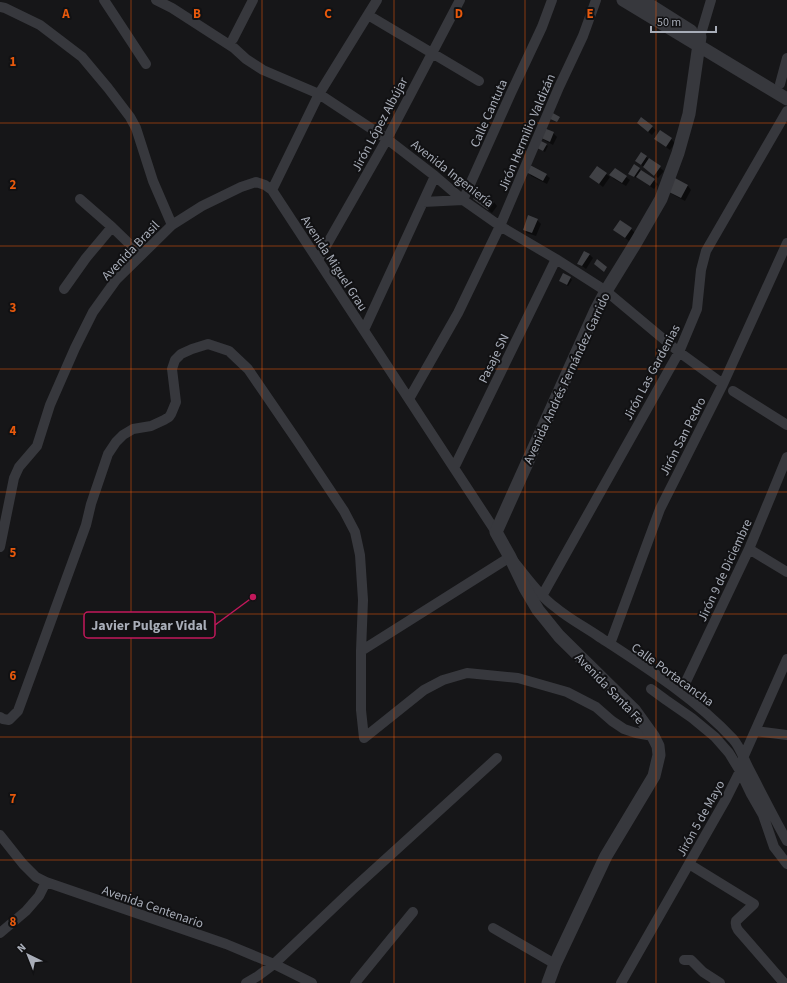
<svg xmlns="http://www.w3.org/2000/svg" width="787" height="983" font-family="'Source Sans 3',sans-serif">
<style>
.shadow{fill:#0007}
.building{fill:#404145}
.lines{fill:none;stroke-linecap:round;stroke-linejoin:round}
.minor{stroke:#37383d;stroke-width:10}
.tertiary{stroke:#37383d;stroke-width:13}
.grid{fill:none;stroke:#e8590c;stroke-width:1;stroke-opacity:0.55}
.labels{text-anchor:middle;stroke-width:4;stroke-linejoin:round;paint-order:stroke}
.street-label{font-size:13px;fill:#a8adb8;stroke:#111113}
.grid-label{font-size:13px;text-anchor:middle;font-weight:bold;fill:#e8590c;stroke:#111113;stroke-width:4;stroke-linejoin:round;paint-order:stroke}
.leader{fill:none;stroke:#c2185b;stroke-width:1.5}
.callout-dot{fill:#c2185b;stroke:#111113;stroke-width:1.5}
.callout{fill:#111113;stroke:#c2185b;stroke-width:1.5}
.callout-label{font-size:14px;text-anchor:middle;font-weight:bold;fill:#a8adb8}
</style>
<rect width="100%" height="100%" fill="#161618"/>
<path class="shadow" d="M638 123 652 127 656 130 652 135Z
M553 133 557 137 553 145 544 140 541 137Z
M655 139H671L675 143 670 150 659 142Z
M546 145 548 146 545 152 538 148Z
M641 153 664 171 658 178 648 171 636 160Z
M639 169 640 170 658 184 654 189 641 180 637 176 636 178 631 175Z
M528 172 546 175 550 178 547 184 531 176Z
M606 174 610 177 603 187 590 177Z
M611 175 626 177 630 180 626 186 614 179Z
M675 179 688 186 691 190 685 201 672 194 669 190Z
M478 202H494L497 206 492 213Z
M537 220 541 224 536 236 527 233 524 230Z
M631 229 635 233 629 241 614 230Z
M589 254 593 258 586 269 578 263Z
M570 278 572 280 568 286 560 281Z"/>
<path class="building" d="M551 112 560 117 557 122 548 118Z
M641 117 653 126 648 132 637 123Z
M544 128 554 132 550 142 539 137Z
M660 130 672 138 666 147 654 139Z
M539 140 547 144 543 151 535 147Z
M641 152 647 156 641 165 635 161Z
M649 158 661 166 654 176 643 167Z
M634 164 640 168 634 177 628 174Z
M530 165 547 174 543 181 526 172Z
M597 166 607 173 599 184 589 177Z
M615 168 627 176 622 183 609 175Z
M641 170 655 179 650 186 636 177Z
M675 178 688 185 681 198 667 191Z
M480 190 494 202 488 210 473 199Z
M528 215 538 219 532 233 523 230Z
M620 220 632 228 625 238 613 230Z
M584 251 590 254 582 266 577 264Z
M597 259 607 267 604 272 594 264Z
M563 273 571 277 567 285 559 281Z"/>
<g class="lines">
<path class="minor" d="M104 0 146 64
M156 0 172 8 234 48 246 59 263 70 319 94 387 139 435 176 463 200 500 226 556 259 606 291 679 352 723 384
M0 7 5 8 40 25 82 57 108 88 130 117 136 128 153 181 172 225
M368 15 479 81
M700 37 711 0
M233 39 253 0
M780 84 787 58
M272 190 319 94 377 0
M80 199 112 227 141 255
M423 202 463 200 511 93 542 27 552 0
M318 260 387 139 460 0
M64 289 86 258 112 227
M364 330 435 176
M733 391 787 425
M409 399 458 313 500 226 559 87 583 36 596 0
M454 468 556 259
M0 547 14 478 19 467 37 446 50 405 75 348 93 312 116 280 172 225 202 206 241 187 256 182 265 185 272 190 454 468 496 532
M749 549 787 572
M542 596 679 352 697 309 701 270 706 251 787 111
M610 644 660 509 723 384 787 243
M361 651 510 557C524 573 538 595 555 607 568 618 583 626 598 636 644 666 695 698 733 739 741 748 744 760 750 771 762 794 774 818 787 841
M651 689 666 700 692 718 715 737 729 753 740 771 751 794 763 815 774 847 787 864
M681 692 749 549 787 457
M0 717 3 719 9 720 18 711 86 525 91 504 108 454 116 442 123 435 133 429 151 426 164 420 169 417 171 414 176 402 172 369 175 360 181 354 192 349 208 344 229 351 248 369 298 442 344 511 355 532 360 555 363 600 361 651V710L364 738
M755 731 787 735
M364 738 424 690 443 680 467 673 518 678 567 692 596 707 612 721 624 729 636 733 653 736
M0 835 23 864 36 877 46 882 226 944 274 964 312 983
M689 864 754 904 736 921C735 925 736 927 738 930L784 983
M493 928 555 964
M0 933 26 911 39 896 46 882
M684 960H691L703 972 720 983
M246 983 258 976 274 964 353 889 497 758
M355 983 413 912
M621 983 726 799 740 771 743 758 787 659"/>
<path class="tertiary" d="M623 0 787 99
M642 0 691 31
M548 983 555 964 606 856 654 776 659 755 658 746 653 736 635 711 559 636 538 610 525 588 510 557 496 532 596 310 606 291 635 244 661 199 678 153 689 114 700 37"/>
</g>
<path class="grid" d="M131 0V983M262 0V983M394 0V983M525 0V983M656 0V983M0 123H787M0 246H787M0 369H787M0 492H787M0 614H787M0 737H787M0 860H787"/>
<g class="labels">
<g class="street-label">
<text transform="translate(488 113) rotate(-66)" y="5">Calle Cantuta</text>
<text transform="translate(379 124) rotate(-62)" y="5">Jirón López Albújar</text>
<text transform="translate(526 132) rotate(-67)" y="5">Jirón Hermilio Valdizán</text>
<text transform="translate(453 173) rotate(38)" y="5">Avenida Ingeniería</text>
<text transform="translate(130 250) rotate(-46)" y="5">Avenida Brasil</text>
<text transform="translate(335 263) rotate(57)" y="5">Avenida Miguel Grau</text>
<text transform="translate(493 358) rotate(-64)" y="5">Pasaje SN</text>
<text transform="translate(651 372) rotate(-62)" y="5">Jirón Las Gardenias</text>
<text transform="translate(566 378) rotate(-65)" y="5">Avenida Andrés Fernández Garrido</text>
<text transform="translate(682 436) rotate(-63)" y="5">Jirón San Pedro</text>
<text transform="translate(724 570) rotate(-65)" y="5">Jirón 9 de Diciembre</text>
<text transform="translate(673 674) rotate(36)" y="5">Calle Portacancha</text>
<text transform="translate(610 688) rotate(46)" y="5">Avenida Santa Fe</text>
<text transform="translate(700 818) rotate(-61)" y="5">Jirón 5 de Mayo</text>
<text transform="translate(153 906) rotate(19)" y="5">Avenida Centenario</text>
</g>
</g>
<g class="grid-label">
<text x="66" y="18">A</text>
<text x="197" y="18">B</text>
<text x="328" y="18">C</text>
<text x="459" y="18">D</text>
<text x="590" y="18">E</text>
<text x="13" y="66">1</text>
<text x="13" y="189">2</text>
<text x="13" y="312">3</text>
<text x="13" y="435">4</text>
<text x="13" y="557">5</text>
<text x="13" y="680">6</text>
<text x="13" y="803">7</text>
<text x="13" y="926">8</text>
</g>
<path class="leader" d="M253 597L215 625"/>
<circle class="callout-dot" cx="253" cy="597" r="4"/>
<rect class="callout" x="84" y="612" width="131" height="26" rx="4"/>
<g class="callout-label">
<text x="149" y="630">Javier Pulgar Vidal</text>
</g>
<g transform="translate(28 955) rotate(317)" stroke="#111113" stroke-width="3" paint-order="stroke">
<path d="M0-3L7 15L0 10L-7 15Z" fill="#a8adb8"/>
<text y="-6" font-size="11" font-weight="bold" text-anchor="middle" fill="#a8adb8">N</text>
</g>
<path d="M651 26v6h65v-6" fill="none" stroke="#a8adb8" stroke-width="2"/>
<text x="657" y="26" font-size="12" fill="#a8adb8" stroke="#111113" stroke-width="3" paint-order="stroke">50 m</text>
</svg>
